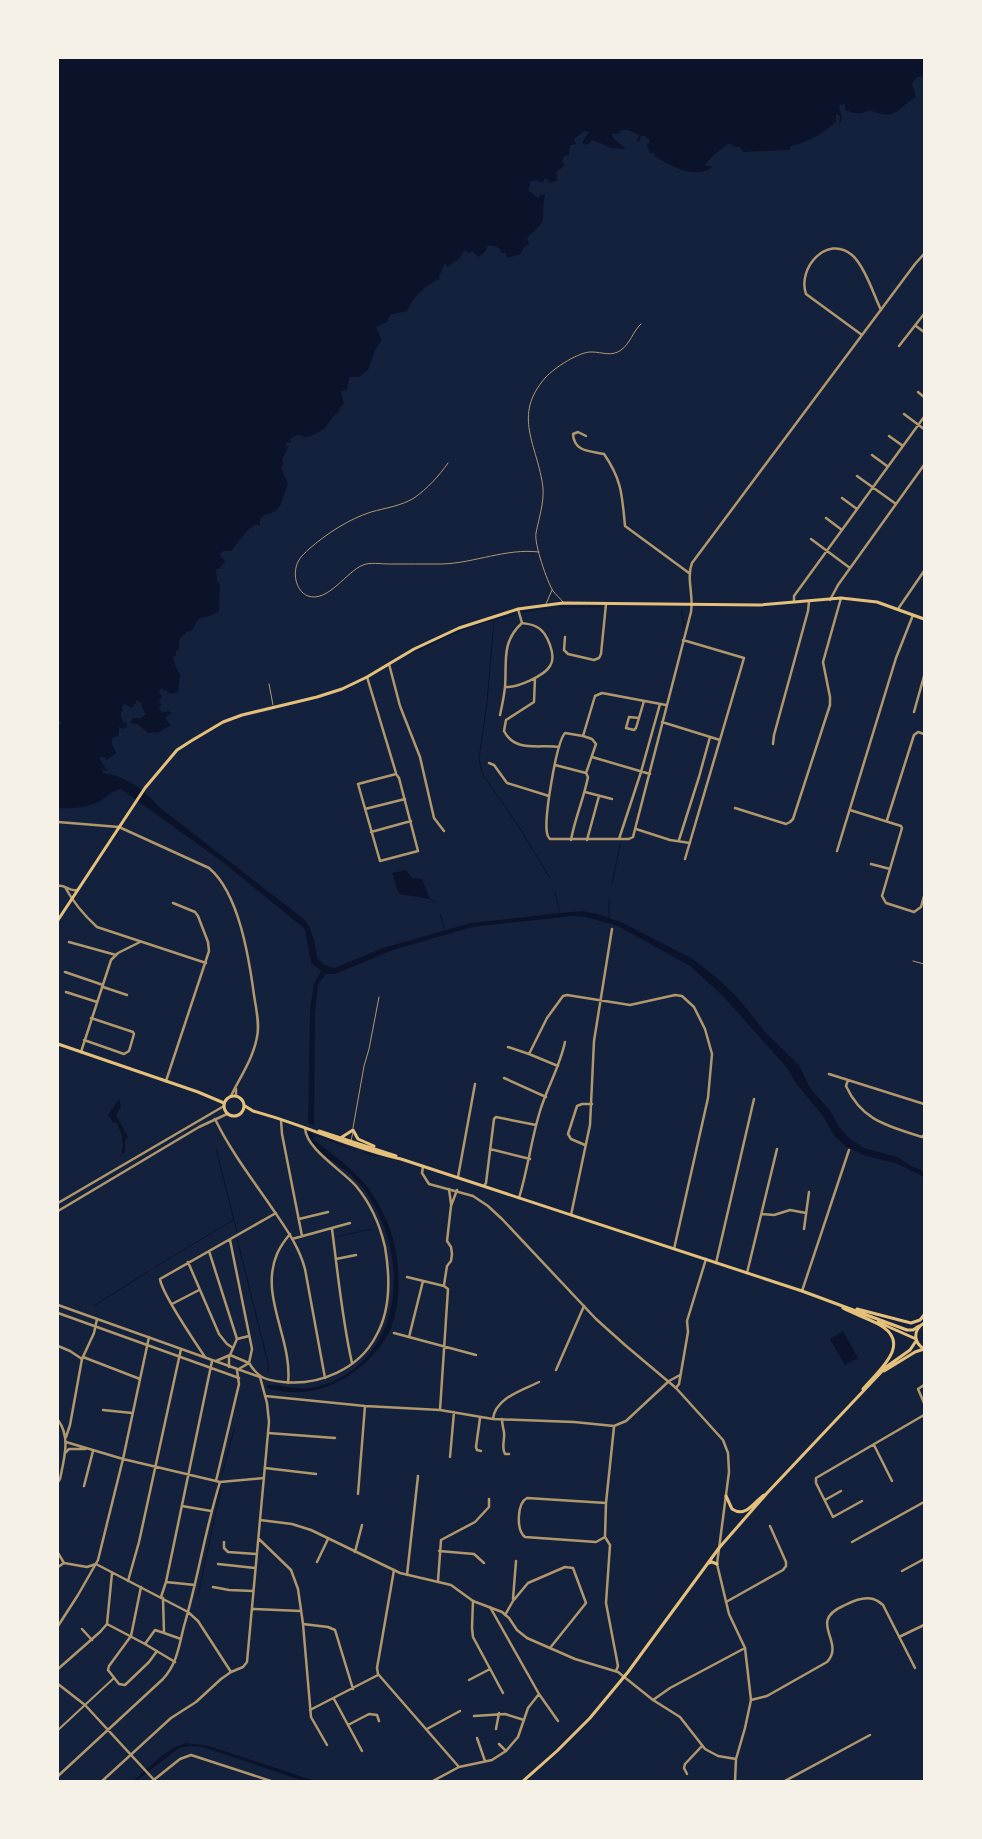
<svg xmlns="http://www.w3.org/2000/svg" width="982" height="1839" font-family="'Times New Roman',serif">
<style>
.water{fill:#0b132b}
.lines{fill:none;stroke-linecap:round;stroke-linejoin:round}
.stream{stroke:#0b132b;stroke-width:1}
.service{stroke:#b1986c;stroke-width:1}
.pedestrian{stroke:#b1986c;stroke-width:2}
.minor{stroke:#b1986c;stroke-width:2.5}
.tertiary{stroke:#b1986c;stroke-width:2.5}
.secondary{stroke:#e5c07b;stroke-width:3}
</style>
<rect width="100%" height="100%" fill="#14213d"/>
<path class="water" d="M58 58H924V76L917 77 912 83 916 97C895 110 897 121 869 110 861 116 854 113 845 110V104L839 105C840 112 844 118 839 125L840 116 836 114V122C820 135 811 141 791 146L789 150 743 152 740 147 732 146 731 143C722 148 711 156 705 165L713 167C694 180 671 166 654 156L655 153H650L647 146 650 141 645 136H641L639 142 636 140 640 135 628 130H622L618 134H612L613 138 626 149 611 148 593 140 586 145 582 143 589 132 584 131 574 139 576 144 570 145 569 155 564 156 562 162 565 165 554 174 557 173 556 177 558 180 551 183 545 178 542 183 537 180 531 181 528 190 538 198 540 195 545 194C540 217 551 220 527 237L529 244 523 248 521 254 507 258 506 253H502C499 247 495 245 488 246L485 252 478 257 472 251 470 253 465 250 459 259 447 267 445 263 439 276 440 279C425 285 413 297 407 311L390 315 387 322 376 327 382 340 375 350 368 370 359 377H349L347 390 341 391 344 404 340 407 339 412C331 417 333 417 328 424 323 431 314 435 306 438L301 435 294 436 290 439 291 443 287 442 285 447 289 446 282 459 283 464 281 468 288 484C281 499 284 512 264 515L260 519V526L256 524C245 530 240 541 231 551H224L219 554 225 561 219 569H216L217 581 220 585 219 611C205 621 198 612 193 630L187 632 179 639V650L176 651V655L173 657 176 668 180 674 178 692 170 694 167 691 161 688 159 692 162 697 158 701 161 704 159 708 162 713 168 711 172 713 165 718 171 725 157 733 153 732 148 733 138 724 130 723 133 718H141L146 714 141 706 142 703 136 700V704H134L132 708 124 704 121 708 124 710 121 712V717L124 723 127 722V727L123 729 119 727V735L112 738V744L116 753 107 760 105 757H100V760L108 771 102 769 103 773C125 776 144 789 159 807L304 919 309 926 314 940 317 957 323 964 334 968 383 948 471 923 570 912 583 911 601 915 623 923 693 959 717 978 738 998 765 1032 799 1065 810 1088 831 1112 839 1127 850 1139 864 1148 897 1157 911 1166 924 1171V1177L898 1164 863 1155 847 1147 835 1137 823 1116 795 1082 788 1069 723 996 690 966 618 926 585 917 572 916 472 927 393 950 335 974H326L318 984 315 1013 314 1126 308 1123 310 1010 314 984 321 971 311 963 305 929 224 863 121 789C112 790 108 797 100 801 86 808 73 809 58 808V726L62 723 61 721 58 722Z
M406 870 412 878 422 879 430 899 399 894 392 873Z
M119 1099 121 1106 116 1115 128 1137 125 1140V1153H122L120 1159 123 1146 122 1136 117 1123 113 1122 108 1115Z
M308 1132 312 1133 314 1140C350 1168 370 1180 388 1224 401 1256 403 1301 389 1333 383 1344 374 1354 365 1363 337 1388 305 1399 267 1388V1385C283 1385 299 1391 316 1387 402 1365 412 1262 369 1197 364 1188 357 1181 350 1174 338 1164 309 1148 308 1132Z
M843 1331 858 1358 845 1365 830 1339Z
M186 1743 209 1746 315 1781H303L203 1747 190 1746 179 1748 136 1781 132 1782C149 1768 165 1749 186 1743Z"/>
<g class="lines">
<path class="stream" d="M560 607H567
M569 607H579
M581 607H586
M588 607H601
M541 609 552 608
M681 610 684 624 683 629
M529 611 539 609
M522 612 527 611
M499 618 494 620 487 702 479 759 483 775 519 827 550 878
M501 618 515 614
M417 651 461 630 492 620
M612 884 620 845
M555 892 560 913
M430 899 436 902
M440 914 445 932
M609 917V900
M313 1136H318L355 1150
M216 1149 237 1232
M363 1152 376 1156
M336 1237 372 1229
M237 1239 268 1363V1373
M154 1268 233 1220
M94 1306 149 1271
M222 1475 234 1429
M198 1595 221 1488"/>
<path class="service" d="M448 463C439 476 427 489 414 498 401 506 385 508 371 512 349 519 326 534 309 549 306 552 301 556 299 560 292 571 295 591 308 596 328 603 347 571 363 565 370 562 381 564 389 564 407 564 424 564 442 564 475 563 506 548 539 552
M563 602C560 598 556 595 553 591 547 581 534 544 536 533 539 518 544 503 543 488 538 445 511 416 546 377 554 368 580 351 592 352 602 352 612 357 621 350 630 344 633 331 641 324
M546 604 552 590
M269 684 273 705
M913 961 924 964
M353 1128 364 1066 369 1049 379 997
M351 1141 353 1132"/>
<path class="pedestrian" d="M58 1730 114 1678"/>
<path class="minor" d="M916 326 924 332
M862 335 806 294C797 268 827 234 852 255 864 265 874 295 881 310
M899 346 924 314
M918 392 924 397
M904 414 924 429
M586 436 578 432 573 434C574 452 590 451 604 454 622 480 622 495 625 526L689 573
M889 436 903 446
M872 455 887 466
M857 476 896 504
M842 498 857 509
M826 518 842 530
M811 539 850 568
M830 600 838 585 924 465
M794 601V596L924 417
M518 609 522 623
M898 609 924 571
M565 637 564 650 568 654 594 660 599 658 601 654 606 604
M683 640 744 658 685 859
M389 664 400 706 420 757 434 818 444 831
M367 677 396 773
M535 678 534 702 506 720 504 731C515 753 540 744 559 747
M666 705 602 693 595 696 583 736 565 733C556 743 544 819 547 833 547 836 548 837 550 839H629L633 837 691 612C694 596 686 578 692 563L915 264 924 254
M914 712 924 676
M500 715C502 706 504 697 505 687 507 662 501 642 522 623 527 624 532 624 537 627 547 632 557 656 550 666 544 676 517 688 505 687
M639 718 629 717 626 728 634 730 636 728 644 701
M662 722 720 740
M773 744 774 735 808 611 809 602
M592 757 650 774
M489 763 494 765 507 783 549 796
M555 765 586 773 596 744 592 739 583 736
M396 774 399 778 418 851 380 861 358 784Z
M585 792 612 799
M735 808 786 824 790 822 793 819 830 705V697L823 662 841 598
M365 809 405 799
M850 810 901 826 902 828 882 896 886 903 914 912 921 907 924 896
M887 820 914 735 918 732 924 734
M119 827 209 868C239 893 249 958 254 995 256 1009 260 1024 257 1037 253 1059 240 1077 231 1096
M636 829 670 840 690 843
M371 832 411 821
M619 839 641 772 660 704
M571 840C575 818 584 798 588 777L586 773
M587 840 599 796
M679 840 699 777 710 737
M837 851 896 658 913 615
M871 864 890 869
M58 886C65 884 69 892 77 890
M65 887C73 902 85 916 97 927L206 963
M69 942 116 955
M65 972 103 985
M103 987 127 995
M66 992 97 1002
M84 1040 124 1054 129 1051 134 1034 133 1032 91 1018
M508 1047 529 1054 558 1066
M81 1052 111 960 118 953 140 942
M529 1054 547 1018 563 996 567 995 630 1005 675 995 682 996 694 1007 705 1029 712 1054 708 1098 674 1249
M829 1074 924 1104
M504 1078 546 1097
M848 1080 846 1086C862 1121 888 1126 922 1137L924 1135
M166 1081 209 951 208 942 198 916 195 912 173 903
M236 1096V1089
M215 1119C230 1150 252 1179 272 1208 285 1227 299 1246 305 1269L325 1378
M281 1120 282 1134 302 1236
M585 1145 571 1139 568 1134 577 1106 582 1104H592
M490 1149 530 1159
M458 1177 475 1084
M484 1186 486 1183 494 1119 496 1117 536 1125
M449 1189 451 1204
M519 1198C528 1169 531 1140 540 1111 547 1088 560 1066 565 1042
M762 1214 774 1215 790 1210 806 1213
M571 1215 590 1125 594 1041 612 929
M299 1219 328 1212
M332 1229C338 1274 342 1319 352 1363
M804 1229 809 1192
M292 1239 350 1223
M230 1240 252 1349 249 1363C259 1379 266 1380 283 1382 319 1386 359 1369 376 1336 391 1310 390 1276 385 1247 380 1225 371 1204 356 1186 342 1170 306 1149 305 1128
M209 1251 237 1339 230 1355 216 1361
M336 1259 356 1255
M188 1262 219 1334 227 1344 233 1348
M716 1263 754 1099
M747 1273 777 1149
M407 1277 444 1286 448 1289 440 1410
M444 1285 447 1266 451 1261 452 1254 451 1247 447 1241 451 1206 457 1190
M802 1291 849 1150
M172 1304 199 1290
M58 1313 239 1378
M394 1333 476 1355
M409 1337 423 1281
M237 1339 249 1336
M58 1346 70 1351 82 1359
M230 1355 249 1363
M83 1357 140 1379
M205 1357C195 1342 162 1294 160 1279L276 1213
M229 1367V1356
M556 1370 584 1306
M288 1383C293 1340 259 1296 277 1254 280 1247 285 1240 290 1234
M924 1385 918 1389 924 1403
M676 1388 679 1384 688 1332 687 1321 706 1259
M265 1396 365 1406 440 1410 493 1419 574 1422 614 1426 626 1421 669 1381 680 1375
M103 1410 132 1413
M480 1418 476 1447 477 1450 481 1451
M493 1419C495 1398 523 1390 539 1382
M502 1419C502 1424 503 1427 504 1432 505 1441 501 1447 505 1454H509
M614 1427 606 1503 605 1537 610 1545 606 1603 618 1666 616 1671
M268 1433 335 1438
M66 1442 123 1459 220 1482 264 1478
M874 1445 892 1481
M65 1453 69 1449H85
M450 1457 454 1412
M265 1468 316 1474
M216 1481 239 1384 237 1370 249 1363
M84 1486 93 1451
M358 1494 365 1406
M825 1500 841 1491
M862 1501 833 1517 816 1483V1478L924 1415
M182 1506 211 1511
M605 1537 596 1542 525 1537C516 1530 517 1503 527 1498L606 1503
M259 1539 291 1570 298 1589 303 1624 311 1717 327 1745
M224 1542V1548L228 1552 257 1554
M852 1542 924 1502
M439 1551 474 1554 484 1563
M355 1552 362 1525
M58 1553 64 1563 87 1567 96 1564
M317 1562 328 1539
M96 1564 188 1612 198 1621 231 1672
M218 1564 255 1568
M58 1567 64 1563
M394 1570 377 1668 378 1674 459 1767
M902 1571 924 1559
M407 1575 418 1476
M128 1581 139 1542 181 1349
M438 1581 441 1540 475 1522 489 1507V1499
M166 1582 195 1585
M141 1587 131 1636 109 1666 108 1670 119 1684 125 1685 149 1662 157 1651
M213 1587 229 1590 253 1591
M161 1597 166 1582 212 1361
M163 1598 164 1633 181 1639
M513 1599 516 1561
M473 1601 472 1628 473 1637 503 1693
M726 1602 783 1570 786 1566V1562L770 1526
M490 1607 539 1694 558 1721
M253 1609 301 1611
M505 1615 513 1601 528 1583 565 1567 573 1568 586 1603 550 1648
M107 1624 145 1644 175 1662
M303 1624 328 1627 335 1630 353 1689
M58 1626 78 1595 98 1560 123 1459 149 1337
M82 1629 92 1640
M899 1637 924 1625
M145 1644 155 1630 164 1633
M58 1669 100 1632 107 1624 112 1573
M469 1680 490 1669
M58 1684 85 1705 156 1782
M334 1699 362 1751
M653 1700 670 1688 745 1648
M751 1700 767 1696 827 1662C846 1642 807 1622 843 1606 849 1603 855 1600 861 1599 871 1597 876 1599 883 1605L915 1668
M310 1710 378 1675
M474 1716 505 1714 524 1720
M348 1725 369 1714 377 1715 379 1721
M427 1729 460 1711
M496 1729 499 1713
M477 1738 485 1761
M499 1744 506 1751
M687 1774 684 1768 685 1764 702 1746
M58 1776 163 1679C177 1664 179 1646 184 1626 198 1579 205 1530 220 1482
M155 1779 180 1759 191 1755 274 1782
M101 1782 171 1718 196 1702 221 1679 231 1672 243 1667 247 1662 260 1520
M431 1782 459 1767 492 1760 506 1751 518 1737 528 1708 539 1694
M783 1782 870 1735"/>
<path class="tertiary" d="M58 822 119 827
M423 1166 422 1173 429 1184 473 1196 488 1206 502 1219 596 1319 625 1345 676 1388 723 1440 728 1453 729 1472 717 1564 729 1614 745 1648 751 1700 745 1728 736 1759 735 1782
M58 1203 224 1106
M58 1211 199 1127 227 1114
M58 1305 260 1377 267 1403 269 1422 260 1520 292 1524 311 1530 400 1573 451 1585 473 1601 502 1612 509 1618 517 1630 527 1638 575 1659 618 1672 653 1700 680 1717 705 1749 718 1756 736 1759
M58 1420C71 1437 64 1459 60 1479L58 1482
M66 1437 70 1425 82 1359 94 1333 97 1319"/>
<path class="secondary" d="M58 920 145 788 177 750 191 741 223 722 242 715 317 697 342 689 367 677 414 649 459 628 518 609 563 603 760 605 841 598 877 602 924 619
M58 1044 198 1092 224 1103
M224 1106a10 10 0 1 1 20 0a10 10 0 1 1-20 0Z
M245 1106 253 1111C303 1124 350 1148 401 1159L802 1291 907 1330H913L919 1326
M319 1131 396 1156
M342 1137 353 1130 358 1139 374 1146
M843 1308C854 1314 867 1318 878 1324 914 1343 879 1370 863 1389
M857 1309 911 1323 920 1320 924 1315
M878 1322 916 1339
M924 1323C913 1330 913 1342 924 1349
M884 1371 915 1352 924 1349
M726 1496 732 1509C746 1518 753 1503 764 1495
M709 1563 712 1562 717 1564
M522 1782 557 1751 590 1718 628 1672 719 1548 768 1492 886 1367 910 1350 916 1341"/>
</g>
<rect width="982" height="1839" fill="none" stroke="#f6f1e7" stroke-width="118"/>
</svg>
